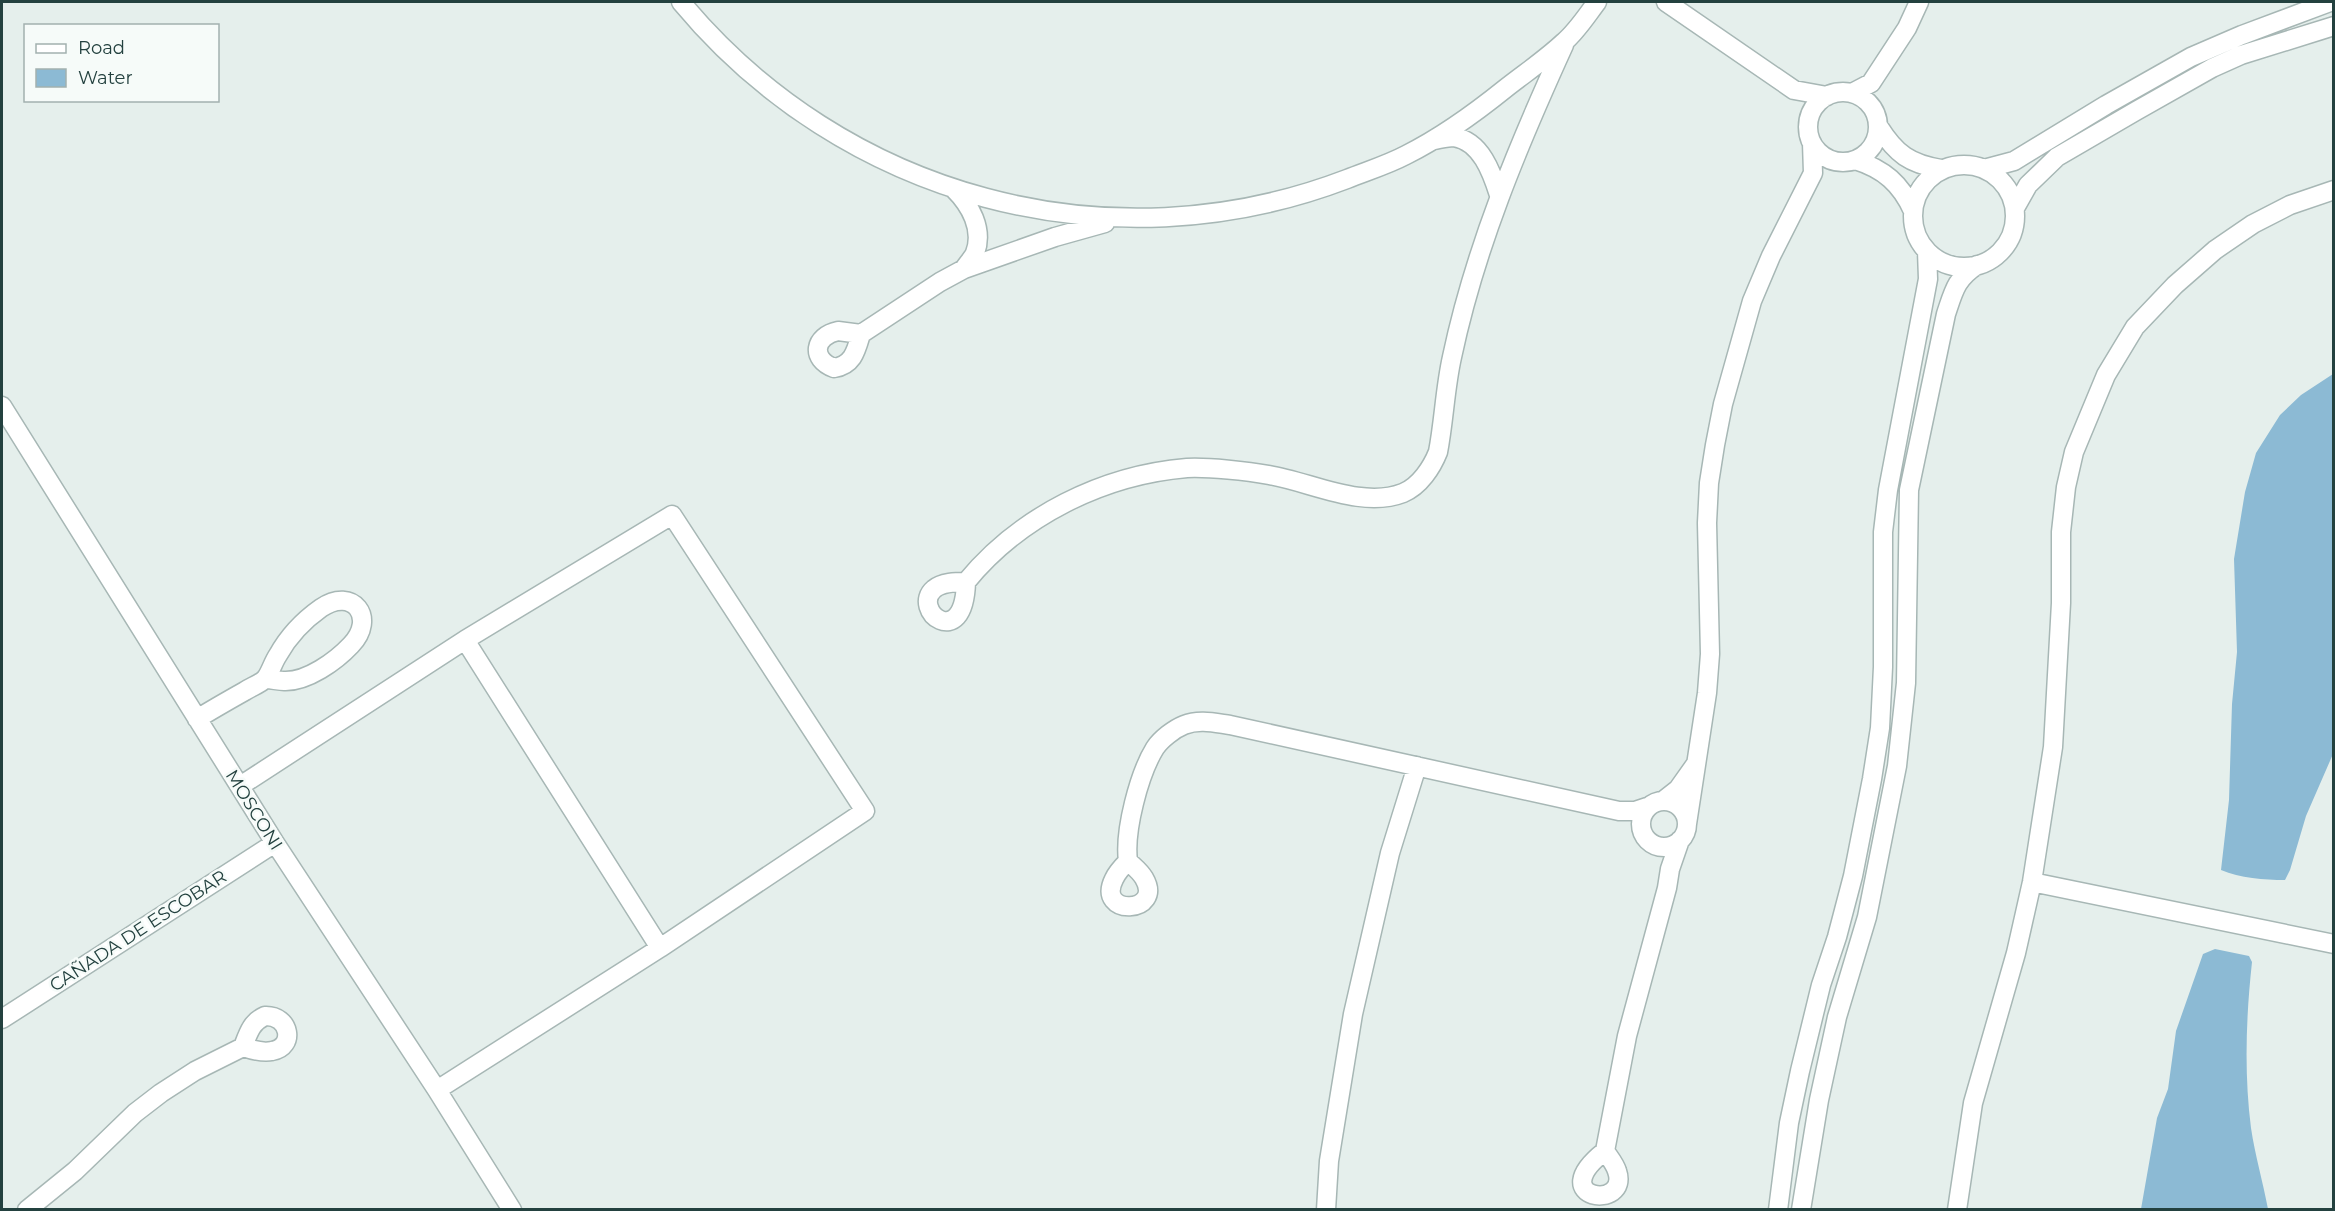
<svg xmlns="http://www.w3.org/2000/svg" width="2335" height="1211" font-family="Montserrat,sans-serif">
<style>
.water{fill:#8cbad4}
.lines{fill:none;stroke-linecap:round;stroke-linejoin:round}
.street-casing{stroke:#a7b7b5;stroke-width:21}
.street{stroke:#fff;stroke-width:18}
.labels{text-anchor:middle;stroke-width:5;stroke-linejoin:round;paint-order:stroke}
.street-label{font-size:18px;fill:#23413f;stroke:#f6fbf9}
</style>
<rect width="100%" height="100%" fill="#e5efec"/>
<path class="water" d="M2333 374V754L2306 816 2290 870 2285 880C2264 880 2240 878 2221 870L2229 800 2232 704 2237 652 2234 559 2245 492 2256 453 2280 415 2301 395Z
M2215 949 2249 956 2252 962C2246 1017 2244 1073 2251 1128 2255 1155 2263 1182 2268 1209H2141L2157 1118 2168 1089 2176 1031 2203 954Z"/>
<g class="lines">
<g class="street-casing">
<path id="street" d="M681 2C843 197 1109 270 1347 179 1367 171 1387 165 1406 155 1442 137 1475 113 1506 88 1525 73 1546 59 1564 42 1577 31 1587 15 1597 2
M1666 2 1794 90 1827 96
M1808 127a35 35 0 1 1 70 0a35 35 0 1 1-70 0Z
M1852 93 1871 83 1907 28 1919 2
M1879 127C1896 154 1910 164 1941 169
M1434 140C1440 139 1448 137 1454 137 1481 141 1492 173 1499 195
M1855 160C1884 169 1901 184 1913 211
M1913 216a51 51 0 1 1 102 0a51 51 0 1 1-102 0Z
M1984 169 2014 161 2106 105 2191 57 2242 35 2330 2
M954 189C970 205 984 229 975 253 973 258 967 264 964 269
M2015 208 2028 185 2057 157 2136 111 2212 68 2241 55 2334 26
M838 331 861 334C856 351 853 365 834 368 810 359 814 336 838 331Z
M861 334 940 282 964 269 1055 237 1105 223
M2 406 275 843 437 1090 512 1210
M966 582C1020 516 1103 475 1187 468 1209 467 1247 471 1269 475 1311 482 1362 509 1403 493 1420 486 1432 467 1438 452 1444 421 1445 388 1452 357 1475 248 1518 146 1564 45
M966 582C964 654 910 609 934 589 942 582 956 582 966 582Z
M465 640 660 948
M197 719C213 709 229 700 245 691 251 687 260 684 265 679 270 674 273 662 278 655 288 637 304 620 321 608 353 586 377 618 351 645 336 661 307 682 284 681 278 681 272 679 266 679
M240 786 465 640 672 515 865 811 660 948 437 1090
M1664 800 1678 789 1695 765
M1641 824a23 23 0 1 1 46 0a23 23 0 1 1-46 0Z
M1687 824 1707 693 1710 654 1707 523 1709 483 1715 445 1723 404 1752 301 1771 256 1813 173 1812 143
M1128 861C1124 831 1139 774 1155 748 1161 739 1174 729 1184 725 1199 719 1215 723 1230 725L1619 811H1635L1647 807
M1128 861C1133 866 1140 871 1144 878 1165 914 1095 917 1114 879 1117 872 1123 866 1128 861Z
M2032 882 2334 944
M265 1016C290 1015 296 1047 272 1051 263 1053 252 1050 243 1047 248 1034 251 1022 265 1016Z
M2 1019 275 843
M1605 1151 1627 1036 1667 888 1670 869 1680 840
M1605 1151C1609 1157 1615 1164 1617 1171 1631 1211 1542 1200 1605 1151Z
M27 1210 75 1171 135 1113 161 1093 195 1071 243 1047
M1326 1210 1329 1161 1353 1014 1390 853 1417 766
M1778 1210 1789 1123 1800 1071 1821 985 1837 937 1853 876 1872 779 1880 728 1883 667V532L1888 490 1928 279 1927 251
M1801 1210 1819 1100 1837 1017 1867 917 1897 766 1906 683 1909 490 1946 314C1954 290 1956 279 1977 265
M1957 1210 1973 1103 2016 953 2032 882 2053 747 2061 603V532L2066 487 2074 452 2106 375 2135 327 2175 285 2215 250 2253 224 2290 205 2334 190"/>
</g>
<use href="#street" class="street"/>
</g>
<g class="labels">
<g class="street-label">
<text transform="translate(254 810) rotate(58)" y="6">MOSCONI</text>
<text transform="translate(138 931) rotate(-33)" y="6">CAÑADA DE ESCOBAR</text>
</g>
</g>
<rect width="2335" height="1211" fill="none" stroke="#23413f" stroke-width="6"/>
<rect x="24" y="24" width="195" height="78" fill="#f6fbf9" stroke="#a2b1af" stroke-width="1.5"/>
<rect x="36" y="44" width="30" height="9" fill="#ffffff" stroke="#a2b1af" stroke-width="1.5"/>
<text x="78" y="54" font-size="18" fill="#23413f">Road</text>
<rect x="36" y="69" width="30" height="18" fill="#8cbad4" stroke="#a2b1af" stroke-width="1.5"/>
<text x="78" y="84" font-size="18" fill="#23413f">Water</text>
</svg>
